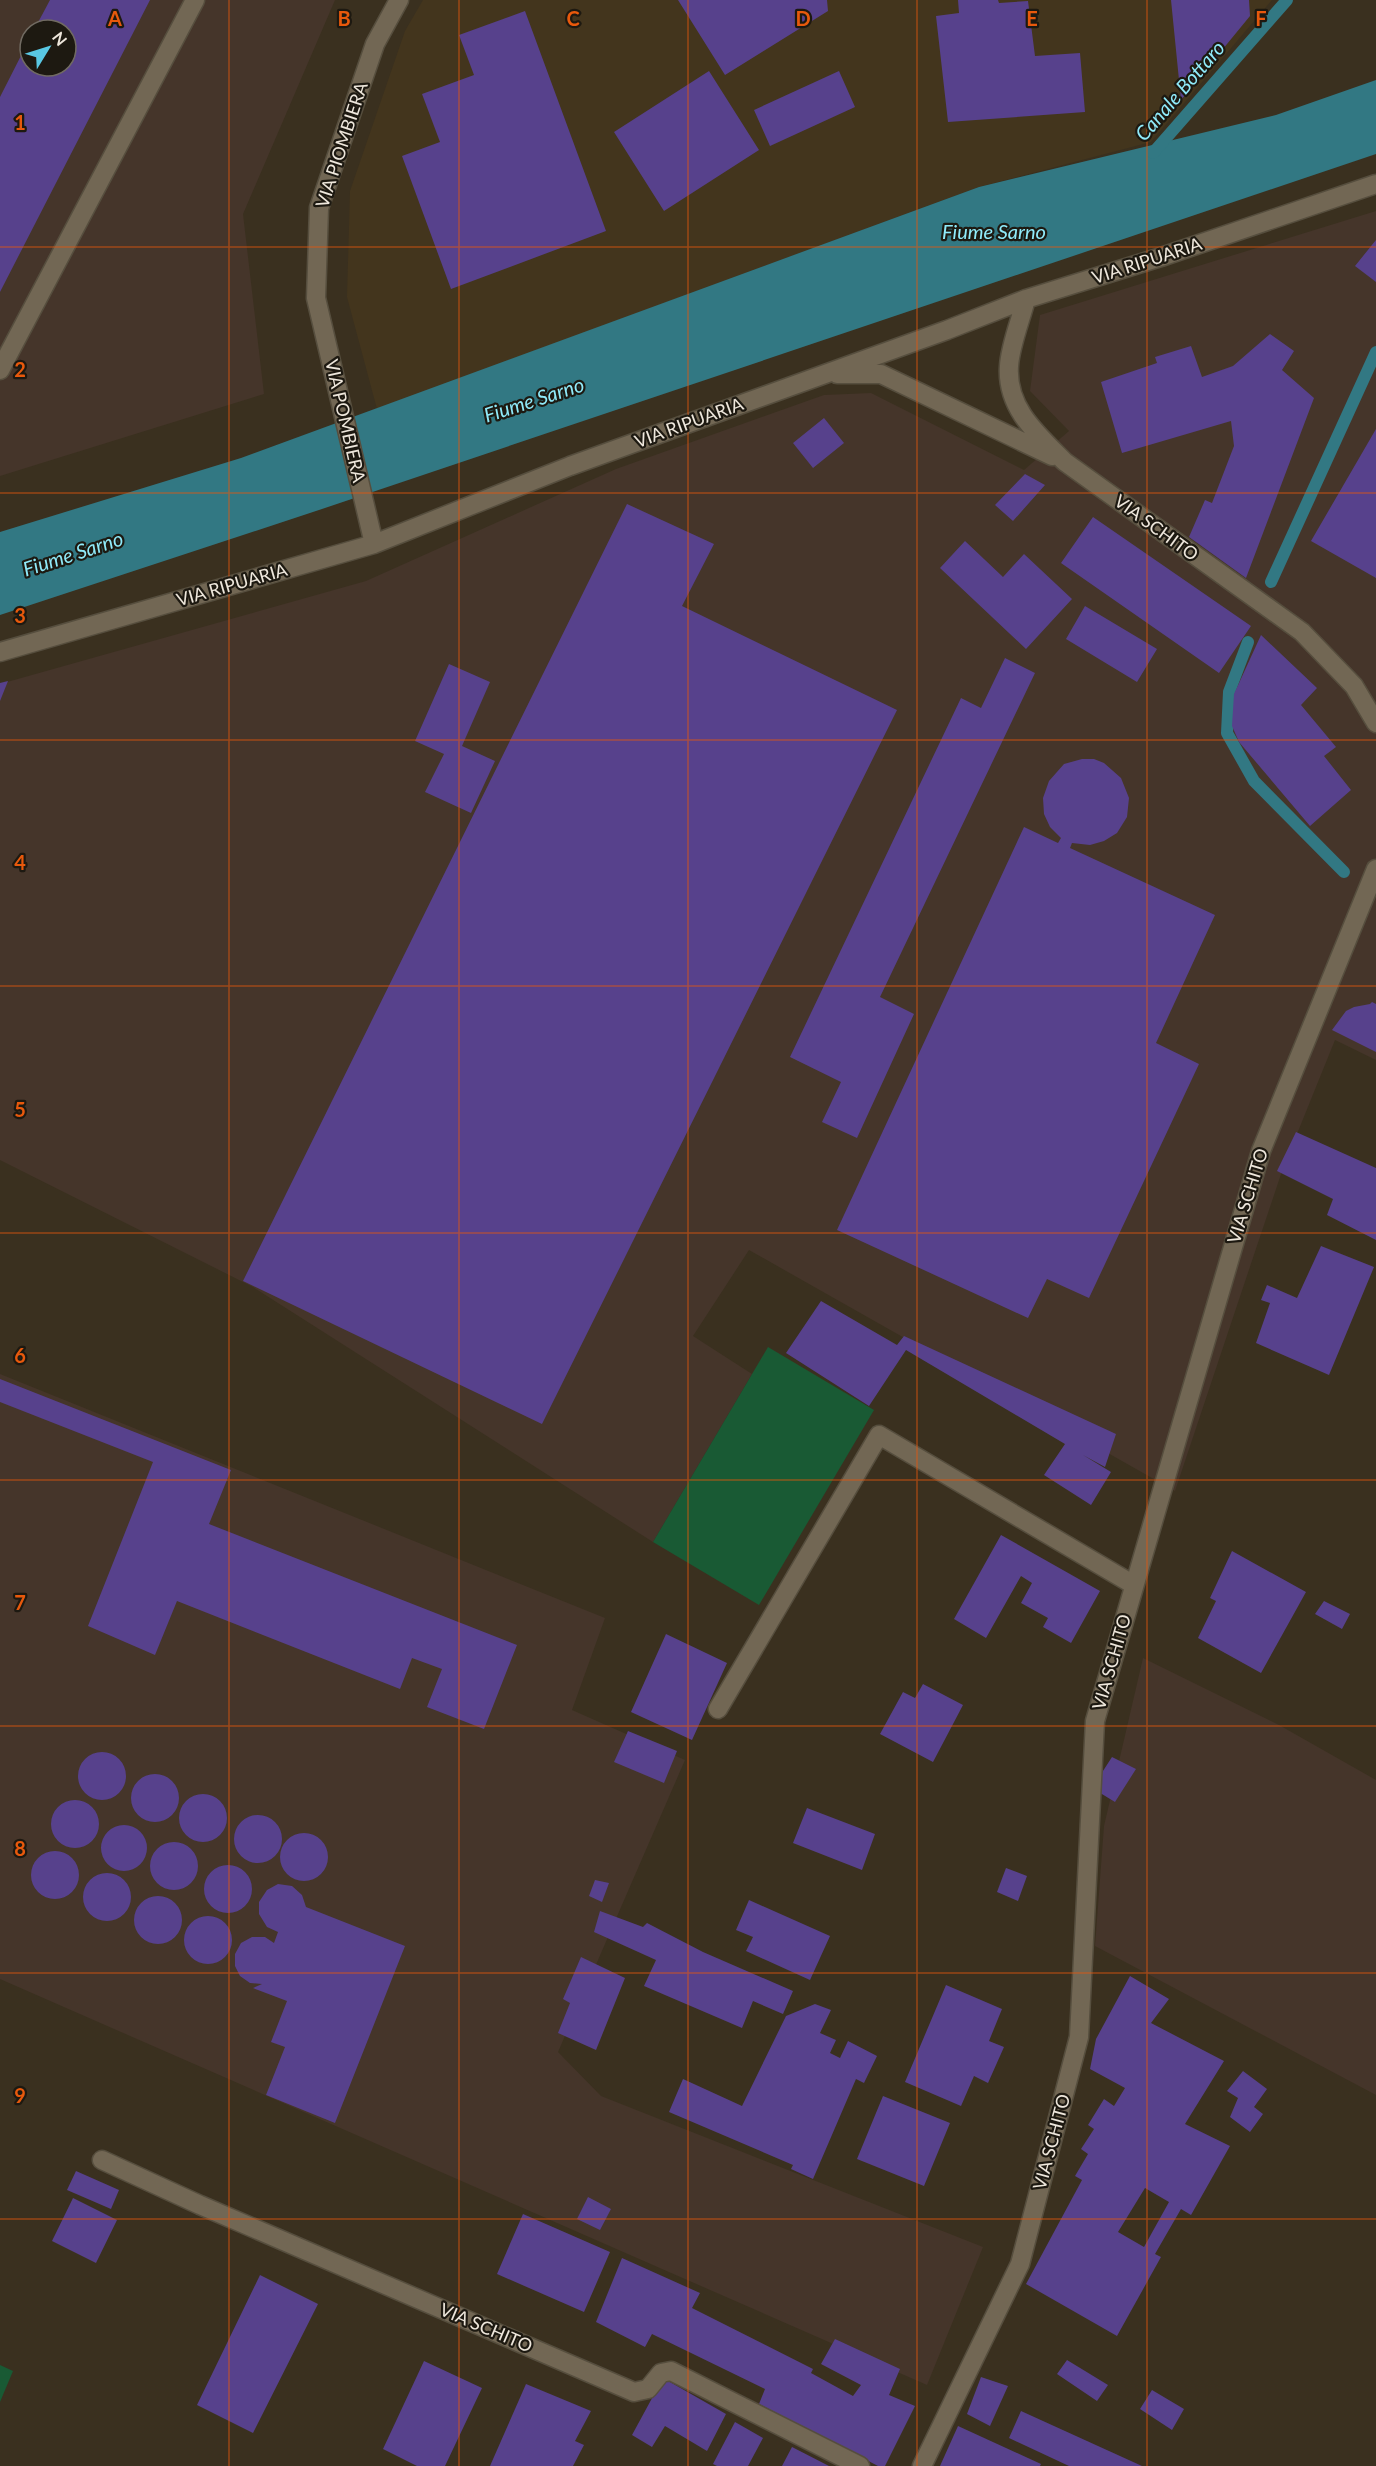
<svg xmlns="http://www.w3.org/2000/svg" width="1376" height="2466" font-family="Lato,sans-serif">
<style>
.built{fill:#43351d}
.industrial{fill:#45352a;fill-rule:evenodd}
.green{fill:#195a34}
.water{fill:#327883}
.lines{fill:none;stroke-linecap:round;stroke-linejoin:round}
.stream{stroke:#327883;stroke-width:12}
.building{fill:#57418c;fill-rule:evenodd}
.minor-casing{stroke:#564e3e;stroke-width:21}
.minor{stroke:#726754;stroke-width:18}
.grid{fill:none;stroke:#e8590c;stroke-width:1.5;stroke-opacity:0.55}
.labels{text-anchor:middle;stroke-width:4.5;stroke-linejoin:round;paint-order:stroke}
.street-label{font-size:18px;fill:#eee7dc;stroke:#1d1911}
.water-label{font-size:20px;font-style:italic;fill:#90ebfa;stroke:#1d1911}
.grid-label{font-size:20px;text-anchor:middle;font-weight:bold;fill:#e8590c;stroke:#1d1911;stroke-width:4.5;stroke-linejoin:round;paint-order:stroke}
</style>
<rect width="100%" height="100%" fill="#3a301f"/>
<path class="built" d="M423 0H1272L1151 142 979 187 377 409 347 297 350 191 405 31Z"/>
<path class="industrial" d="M0 0H335L243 214 264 394 0 476ZM30 30H66V66H30Z
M1376 211V1060L1335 1040 1282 1171 1175 1491 749 1250 693 1336 752 1374 653 1542 253 1287 0 1160V684L366 581 616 469 824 395 871 393 1024 470 1069 431 1030 391 1040 315Z
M0 1374 605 1618 572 1710 685 1760 558 2052 601 2096 983 2247 927 2385 0 1979Z
M1143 1658 1279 1725 1376 1780V2095L1095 1946 1104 1826Z"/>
<path class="green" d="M768 1347 874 1410 759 1605 653 1542Z
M0 2365 13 2371 0 2402Z"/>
<path class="water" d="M1376 80V154L322 509 0 615V532L241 458 979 187 1276 115Z"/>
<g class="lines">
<path class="stream" d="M1153 153 1287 0
M1271 582 1376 352
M1248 642 1229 692 1227 733 1254 781 1344 872"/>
</g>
<path class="building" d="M50 0H150L0 292V97L30 38V66H66V30H34Z
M678 0H827L828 11 725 75Z
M958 0H998L999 3 1028 1 1035 56 1080 53 1085 112 948 122 936 16 959 13Z
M1171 0H1249L1250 16 1181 100Z
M525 11 606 231 451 289 402 156 440 142 422 94 474 75 459 35Z
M709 71 759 150 664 211 614 132Z
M839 71 855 107 770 146 754 110Z
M1376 240V282L1355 266Z
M1270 334 1294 351 1282 370 1314 398 1246 578 1189 537 1205 500 1212 503 1234 446 1231 421 1122 453 1101 382 1157 363 1155 357 1191 346 1202 377 1233 366Z
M824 418 844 443 813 468 793 443Z
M1376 429V578L1311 541Z
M1025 474 1045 485 1013 521 995 505Z
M627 504 714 544 682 606 897 710 542 1424 243 1281Z
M1093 517 1251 626 1219 673 1061 563Z
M965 541 1003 577 1024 554 1072 599 1026 649 940 568Z
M1085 606 1157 649 1137 682 1066 639Z
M1261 635 1317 688 1301 705 1336 747 1324 756 1351 790 1310 826 1239 742 1232 726 1234 694Z
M1005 658 1035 673 880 997 914 1014 857 1138 822 1122 841 1082 790 1057 961 698 981 708Z
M449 664 490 682 462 746 495 761 471 813 425 792 444 754 415 741Z
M8 681 0 701V683Z
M1082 759H1094L1104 763 1121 778 1129 798 1127 817 1117 833 1104 841 1090 845 1072 843 1070 848 1215 915 1156 1043 1199 1064 1089 1298 1047 1279 1028 1318 837 1230 1024 827 1058 843 1061 838 1050 827 1044 814 1043 798 1049 781 1064 764Z
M1372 1002 1376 1004V1052L1332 1030 1346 1011 1354 1007 1370 1004Z
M1296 1132 1376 1168V1240L1327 1215 1333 1199 1277 1171Z
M1321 1246 1374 1267 1329 1375 1256 1343 1270 1303 1261 1300 1267 1285 1297 1298Z
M821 1301 897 1345 904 1336 1116 1434 1105 1467 1083 1455 1111 1472 1091 1505 1044 1475 1065 1444 906 1350 869 1406 786 1353Z
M0 1379 231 1470 209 1524 517 1645 484 1729 427 1707 442 1669 412 1658 400 1689 177 1601 155 1655 88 1626 153 1462 0 1402Z
M1001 1535 1100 1591 1071 1643 1043 1627 1048 1618 1021 1603 1032 1583 1021 1576 986 1638 954 1619Z
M1232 1551 1306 1592 1261 1673 1198 1638 1216 1601 1210 1598Z
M1324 1601 1350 1614 1342 1629 1315 1614Z
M666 1634 727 1663 692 1740 631 1712Z
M923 1684 963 1705 933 1762 880 1734 903 1692 915 1698Z
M628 1731 677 1751 664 1783 614 1762Z
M78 1776a24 24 0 1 1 48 0a24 24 0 1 1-48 0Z
M1112 1757 1136 1769 1115 1802 1092 1788Z
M131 1798a24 24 0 1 1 48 0a24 24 0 1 1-48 0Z
M179 1818a24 24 0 1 1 48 0a24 24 0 1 1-48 0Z
M51 1824a24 24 0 1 1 48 0a24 24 0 1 1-48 0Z
M807 1808 875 1834 862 1870 793 1843Z
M234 1839a24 24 0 1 1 48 0a24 24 0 1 1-48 0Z
M101 1848a23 23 0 1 1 46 0a23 23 0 1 1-46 0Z
M280 1857a24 24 0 1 1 48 0a24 24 0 1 1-48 0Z
M150 1866a24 24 0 1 1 48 0a24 24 0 1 1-48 0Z
M31 1875a24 24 0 1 1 48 0a24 24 0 1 1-48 0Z
M204 1889a24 24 0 1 1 48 0a24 24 0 1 1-48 0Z
M1006 1868 1027 1876 1018 1901 997 1892Z
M83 1897a24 24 0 1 1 48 0a24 24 0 1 1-48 0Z
M595 1880 609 1883 602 1902 589 1896Z
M278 1884 292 1886 302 1895 306 1907 405 1946 335 2123 266 2095 285 2047 271 2042 287 2001 253 1988 262 1984 250 1983 240 1976 235 1966V1954L241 1943 252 1937H265L274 1943 278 1932 267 1927 259 1914V1902L267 1890Z
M134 1920a24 24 0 1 1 48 0a24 24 0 1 1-48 0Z
M749 1900 830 1936 810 1980 746 1951 753 1937 736 1930Z
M600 1911 643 1927 647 1923 703 1952 793 1991 783 2014 753 2001 742 2028 644 1986 656 1960 594 1932Z
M184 1940a24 24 0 1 1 48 0a24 24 0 1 1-48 0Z
M581 1957 625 1978 596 2050 558 2033 570 2003 563 1999Z
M1130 1976 1169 1999 1151 2023 1224 2061 1185 2124 1230 2146 1191 2215 1181 2209 1155 2254 1161 2257 1117 2336 1026 2284 1082 2180 1075 2176 1088 2154 1081 2149 1094 2129 1088 2125 1104 2099 1114 2106 1125 2088 1090 2069 1096 2039ZM1145 2188 1169 2202 1144 2247 1118 2232Z
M946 1985 1002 2009 989 2041 1004 2047 988 2083 974 2076 961 2106 905 2082Z
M815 2004 831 2010 820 2033 836 2040 830 2053 840 2058 848 2041 877 2056 864 2083 856 2079 813 2179 791 2169 793 2165 669 2112 683 2079 742 2106 786 2016Z
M1243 2071 1267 2089 1254 2107 1263 2114 1250 2132 1230 2117 1238 2098 1227 2091Z
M883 2096 950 2123 924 2186 857 2159Z
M76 2171 119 2190 111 2209 67 2190Z
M588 2197 611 2209 600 2230 577 2219Z
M73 2198 117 2220 96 2263 52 2241Z
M523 2214 610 2252 584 2312 497 2274Z
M622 2258 700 2293 692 2308 813 2369 811 2373 853 2396 861 2385 821 2364 835 2339 900 2369 889 2395 915 2406 885 2466H878L759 2404 765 2389 652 2334 645 2347 596 2322Z
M260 2275 318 2304 253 2433 197 2405Z
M1067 2360 1108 2385 1097 2401 1057 2374Z
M424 2361 482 2388 445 2466H417L383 2449Z
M981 2377 1008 2386 990 2426 967 2414Z
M663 2378 726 2414 707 2451 665 2426 652 2447 632 2435Z
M526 2384 591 2411 575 2441 584 2445 573 2466H490Z
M1152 2390 1184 2409 1172 2430 1140 2409Z
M1021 2411 1142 2466H1069L1009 2438Z
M735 2422 763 2438 748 2466H717L713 2464Z
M958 2426 1041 2464 1040 2466H940Z
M792 2447 829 2466H782Z"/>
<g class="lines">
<g class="minor-casing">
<path id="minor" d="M1026 299C1021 319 1010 346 1009 366 1006 408 1037 434 1065 462L1302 632 1354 686 1376 723
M0 370 195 0
M837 374H881L1052 456
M374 544 316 298 319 208 375 44 399 0
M0 652 374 544 570 466 947 330 1026 299 1161 257 1376 184
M718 1709 879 1435 1134 1585
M102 2160 200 2205 634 2392 648 2389 661 2373 671 2371 860 2466
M922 2466 1020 2264 1079 2037 1095 1721 1261 1151 1376 869"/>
</g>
<use href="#minor" class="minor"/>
</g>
<path class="grid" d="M229 0V2466M459 0V2466M688 0V2466M917 0V2466M1147 0V2466M0 247H1376M0 493H1376M0 740H1376M0 986H1376M0 1233H1376M0 1480H1376M0 1726H1376M0 1973H1376M0 2219H1376"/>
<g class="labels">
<g class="street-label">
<text transform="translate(342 145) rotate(-72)" y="6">VIA PIOMBIERA</text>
<text transform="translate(1147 261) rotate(-18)" y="6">VIA RIPUARIA</text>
<text transform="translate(345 421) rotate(77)" y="6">VIA POMBIERA</text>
<text transform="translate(689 423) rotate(-20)" y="6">VIA RIPUARIA</text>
<text transform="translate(1156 528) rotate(36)" y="6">VIA SCHITO</text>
<text transform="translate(232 585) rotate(-16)" y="6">VIA RIPUARIA</text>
<text transform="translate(1248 1196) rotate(-73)" y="6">VIA SCHITO</text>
<text transform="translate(1112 1662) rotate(-74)" y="6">VIA SCHITO</text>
<text transform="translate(1052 2142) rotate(-75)" y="6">VIA SCHITO</text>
<text transform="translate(486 2328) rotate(23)" y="6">VIA SCHITO</text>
</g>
<g class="water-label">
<text transform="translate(1180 91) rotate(-49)" y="7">Canale Bottaro</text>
<text x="994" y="239">Fiume Sarno</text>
<text transform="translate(534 400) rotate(-18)" y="7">Fiume Sarno</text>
<text transform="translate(73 554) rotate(-18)" y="7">Fiume Sarno</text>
</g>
</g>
<g class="grid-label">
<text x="115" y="26">A</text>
<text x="344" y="26">B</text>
<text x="573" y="26">C</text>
<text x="803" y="26">D</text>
<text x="1032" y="26">E</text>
<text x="1261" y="26">F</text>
<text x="20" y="130">1</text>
<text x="20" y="377">2</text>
<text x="20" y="623">3</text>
<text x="20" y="870">4</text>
<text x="20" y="1117">5</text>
<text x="20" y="1363">6</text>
<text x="20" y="1610">7</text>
<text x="20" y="1856">8</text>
<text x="20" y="2103">9</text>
</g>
<g transform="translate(48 48) rotate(52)"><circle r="28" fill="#1d1911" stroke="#716b62" stroke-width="1.5"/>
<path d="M0-4.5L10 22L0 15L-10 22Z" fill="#59c8e4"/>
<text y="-9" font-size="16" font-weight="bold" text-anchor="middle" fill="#eee7dc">N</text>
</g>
</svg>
